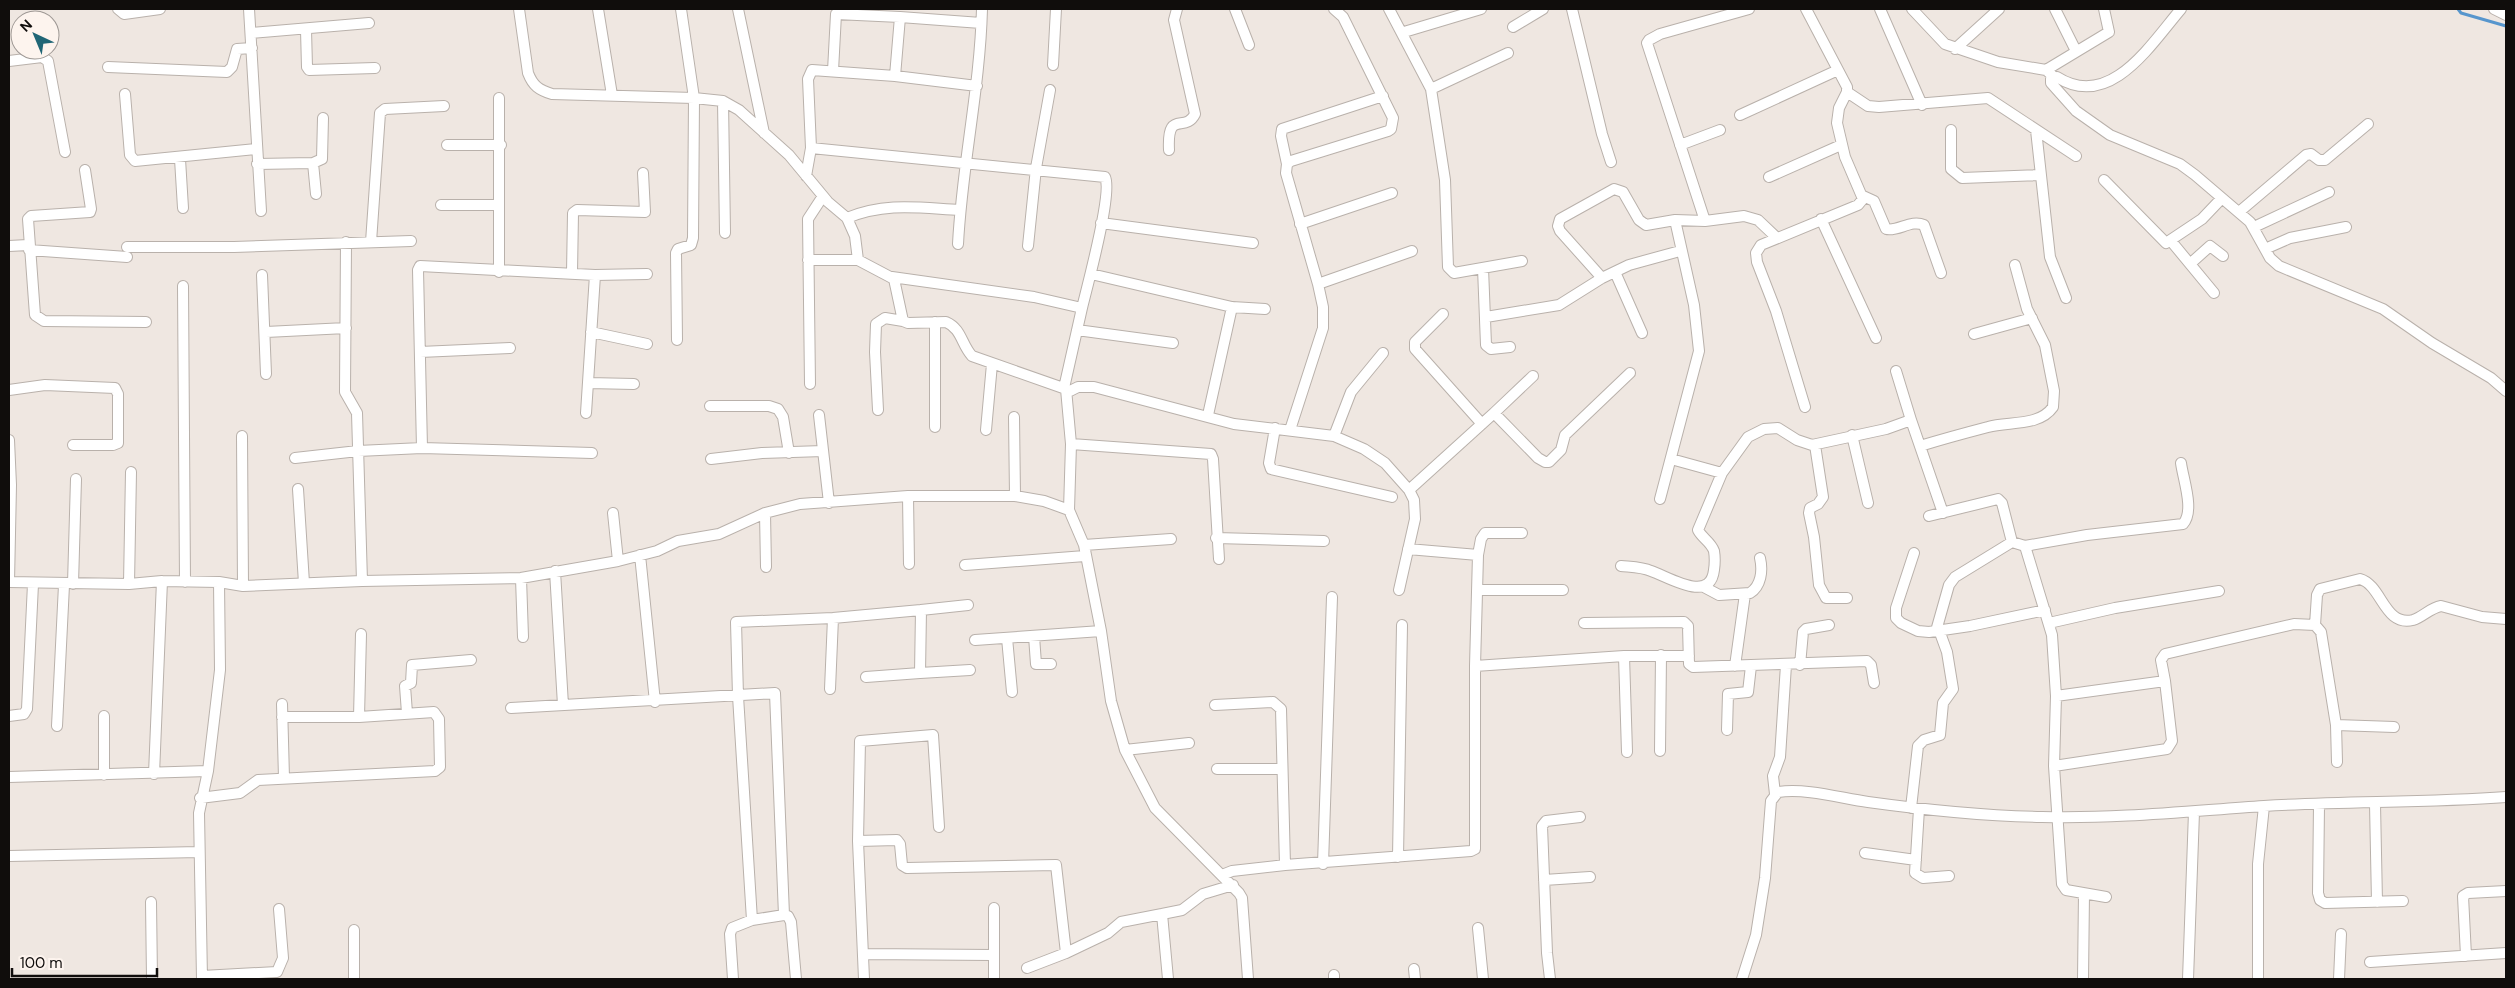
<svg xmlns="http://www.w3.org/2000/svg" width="2515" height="988" font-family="'DM Sans',sans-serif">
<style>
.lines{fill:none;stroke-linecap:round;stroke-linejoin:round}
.stream{stroke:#5796cd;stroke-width:3}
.minor-casing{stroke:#b9b1ab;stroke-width:12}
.minor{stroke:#fff;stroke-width:10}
</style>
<rect width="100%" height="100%" fill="#efe7e1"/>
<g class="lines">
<path class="stream" d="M2458 9 2461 13 2506 26"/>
<g class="minor-casing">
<path id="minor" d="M118 9 124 14 160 9
M249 9 261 211
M519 9 528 73C533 86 539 90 552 94L694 98 723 101 739 110 789 155 828 202 847 218 855 236 858 260 894 279 903 321 908 323 946 322C962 329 961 344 972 356L1066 389 1071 444 1069 510 1084 545 1101 631 1111 701 1125 750 1155 808 1239 893 1242 898 1248 979
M598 9 612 95
M738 9 764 133
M1235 9 1249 45
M1389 9 1431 89 1445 180 1448 267 1454 273 1522 261
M1572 9 1602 134 1611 162
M1880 9 1922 105
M1912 9 1945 44 1998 62 2046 70 2054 77
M2055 9 2076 51
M2181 9C2151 44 2110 111 2057 77L2051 79V83L2076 111 2110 135 2180 164 2195 175 2250 222 2270 258 2279 266 2383 309 2432 343 2491 378 2506 391
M2494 9 2506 15
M1513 27 1543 9
M306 30 307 67 309 70 375 68
M1404 32 1481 9
M251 33 369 23
M1955 49 1999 9
M9 61 42 57 48 61 65 152
M1053 65 1056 9
M108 67 227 72 232 67 237 49 252 48
M2046 70 2109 32 2104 9
M833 71 836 14 900 17
M895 76 900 17 981 23
M1431 89 1508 53
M1847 92 1868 106 1879 107 1988 98 2076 156
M125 94 130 155 135 161 256 149
M723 101 725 233
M1740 115 1838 70
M1951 130V169L1962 178 2041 175
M2036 130 2050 257 2066 298
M447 145H501
M1680 145 1720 130
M811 148 1105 177C1113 192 1087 287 1082 308
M1169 150C1167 108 1185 134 1195 114L1174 20 1177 9
M180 159 183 208
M313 163 322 159 323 118
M257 164 313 163 316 194
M1287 164 1281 136 1282 129 1383 96
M85 170 91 209 90 212 31 216 28 219 35 315 44 321 146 322
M806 176 811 148 808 79 812 70 895 76 977 86
M1769 177 1841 145
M2104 180 2166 243 2202 219 2222 198
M1863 196 1874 201 1886 229C1898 232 1911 219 1924 225L1941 273
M441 205H498
M2239 212 2306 155 2311 154 2319 160H2325L2368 124
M847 218C886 202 919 208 960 210
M1821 219 1876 338
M1705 221 1647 43 1649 40 1660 34 1749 9
M1101 223 1253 243
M1300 224 1392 193
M2254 227 2329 192
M2171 241 2214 293
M346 242 345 392 357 413 362 581
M371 242 380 113 385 109 444 106
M958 244C962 165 980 88 982 9
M9 246 28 245
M1028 246 1036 168 1050 90
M127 247H234L411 241
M2265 249 2290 238 2346 227
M29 250 127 257
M808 260H858
M2191 263 2210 246 2223 256
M1483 268 1486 345 1491 349 1510 347
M499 272V98
M1615 272 1642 333
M572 273 573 213 577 210 645 212 643 173
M1091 274 1232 307 1265 309
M262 275 266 374
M892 277 1034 297 1082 308 1064 388
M1602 278 1560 231 1558 226 1560 219 1614 189 1623 192 1639 220 1646 225 1675 220 1705 221 1744 216 1758 220 1777 238
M1318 284 1412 251
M183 286 185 582
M1443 314 1415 342V349L1482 424
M1486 317 1559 305 1602 278 1629 265 1680 251
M1077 330 1173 343
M266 332 346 328
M591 332 647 344
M1974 334 2032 318
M677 340 676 253 678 249 691 245 693 238 694 98 681 9
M420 352 510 348
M588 383 634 384
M810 384 808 219 823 196
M9 390 45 385 115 388 118 394V443L113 445H73
M1068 392 1078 387H1094L1234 424 1334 436 1364 449 1385 463 1409 490 1414 500 1415 519 1399 590
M710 406H769L778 409 783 417 789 453
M1805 407 1776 311 1757 262 1756 253 1761 245 1858 205 1863 199 1845 157 1837 123 1839 108 1847 92V87L1806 9
M878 410 875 352 876 324 885 318 903 321
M586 413 595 275
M1494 413 1533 376
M819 415 829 503
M1208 415 1232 307
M1014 417 1015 496
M1911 420 1943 513
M935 427V322
M1275 428 1269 463 1271 469 1392 497
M986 430 992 364
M1290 430 1323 328V307L1318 284 1286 173 1287 164 1291 161 1388 131 1391 129 1393 118 1343 17 1334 9
M1852 435 1868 503
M242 436 243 586
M1334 436 1351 392 1383 353
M9 440 11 485 9 582
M1071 444 1211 454 1213 459 1219 559
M1815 445 1823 497 1818 504 1810 508 1809 513 1814 537 1819 585 1826 598H1847
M1920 446C1943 439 1965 433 1988 427 2008 421 2039 427 2053 407L2054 391 2045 345 2027 309 2015 265
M422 448 418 270 420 266 595 275 647 274
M295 458 358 451 422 448 592 453
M711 459 762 453 823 451
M1671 459 1722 473 1748 437 1764 429 1778 428 1797 440 1812 445 1886 429 1911 420 1896 371
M298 489 304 583
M1409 490 1494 413 1538 458 1545 462H1549L1561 450 1565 435 1630 373
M908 496 909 564
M1660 499 1699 351 1694 305 1675 220
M613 513 618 561
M765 513 766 567
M1929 516 1998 499 2002 503 2012 542 2025 546 2052 635 2056 696 2054 766 2062 884 2066 890 2106 897
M1216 538 1324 541
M1084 545 1171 539
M2025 546 2087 535 2183 524C2195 511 2183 479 2181 463
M1408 549 1478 555 1481 539 1485 533H1522
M1914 553 1896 608V618L1901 623 1918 631 1929 632 1970 626 2045 610
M640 555 655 702
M965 565 1085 556
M1621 566C1630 567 1642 567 1651 571 1669 577 1710 604 1714 570 1715 563 1715 557 1714 551 1711 542 1702 538 1698 530L1722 473
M555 571 563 705
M521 578 523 637
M9 582 129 584 162 581 219 582 243 586 362 581 521 578 618 561 657 551 678 541 719 534 765 513 800 504 908 496H1015L1044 501 1069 510
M73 584 76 479
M129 584 131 472
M1702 586 1719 595 1750 593C1761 586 1763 571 1760 558
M1477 590H1563
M921 610 968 605
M1584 623 1684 622 1688 626 1689 664 1693 667 1867 661 1871 665 1874 683
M2049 623 2115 608 2219 591
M2315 625 2317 595 2320 589 2360 579C2382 585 2384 627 2413 620 2423 617 2430 608 2441 606L2482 617 2506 619
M1936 631 1949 585 1955 577 2012 542
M1034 636 1036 664H1051
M1007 638 1012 692
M975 640 1101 631
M1624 656 1627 752
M1800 665 1803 632 1806 629 1829 625
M1475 666 1624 656H1689
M1735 666 1745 594
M866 677 920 673
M2165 681 2161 660 2165 654 2294 624 2315 625 2321 632 2336 725 2337 762
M830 689 833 618
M282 704 284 778
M1215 705 1273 702 1281 709 1285 865
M511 708 775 693 784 915
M407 713 405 686 411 683 412 665 471 660
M9 716 24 714 27 709 33 584
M359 717 361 634
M2336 725 2394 727
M57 726 64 585
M1727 730 1728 694 1748 692 1751 666
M1125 750 1189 743
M1660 751 1661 655
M2054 766 2167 749 2172 741 2165 681 2056 696
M1217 769H1282
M154 774 162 581
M104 775V716
M9 777 208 771
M1775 794 1773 776 1780 757 1786 665
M200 798 240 793 258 780 435 771 440 767 439 719 434 712 359 717H282
M2375 804 2377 902
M2319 805 2318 893 2320 900 2325 903 2403 901
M1911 808 1918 746 1924 740 1940 735 1943 703 1953 689 1947 652 1939 630
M1919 809 1915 873 1923 878 1949 876
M858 841 897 840 900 844 902 865 907 868 1056 865 1066 953 1027 968
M1865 853 1916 860
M9 856 199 852
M1398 857 1402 625
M1323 864 1332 597
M1222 875 1232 871 1285 865 1471 851 1475 849V666L1478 555
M1544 880 1590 877
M151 902 152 979
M994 908V979
M1162 914 1182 910 1203 894 1233 885
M752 920 738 696 736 622 833 618 921 610 920 673 970 670
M1478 928 1483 979
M1066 953 1108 933 1121 922 1162 914 1168 979
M864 954 993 955
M2466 956 2463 896 2468 893 2506 891
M2370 962 2506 953
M1414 969 1415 979
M1334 975V979
M202 976 277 972 283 958 279 909
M202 979 199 813 208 771 220 670 219 582
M354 979V930
M733 979 730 934 732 928 752 920 784 915 788 916 791 922 796 979
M864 979 858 841 860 741 933 735 939 827
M1550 979 1547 953 1542 826 1546 821 1580 817
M1742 979 1756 935 1765 878 1771 801 1778 792C1807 788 1840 798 1868 802 1926 810 1984 816 2042 817 2116 819 2190 811 2264 806 2345 801 2426 803 2506 797
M2083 979 2084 893
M2188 979 2194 812
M2258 979V864L2264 806
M2339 979 2341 934"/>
</g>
<use href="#minor" class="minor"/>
</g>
<rect width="2515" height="988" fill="none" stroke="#100d0c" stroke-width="20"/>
<g transform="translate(35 35) rotate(316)"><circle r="24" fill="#fdf4ee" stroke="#9e9894"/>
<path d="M0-4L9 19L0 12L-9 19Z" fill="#206676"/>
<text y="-8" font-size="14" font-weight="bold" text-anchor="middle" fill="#100d0c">N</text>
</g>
<path d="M12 968v8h145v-8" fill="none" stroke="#100d0c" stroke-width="2.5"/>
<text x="20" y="968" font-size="15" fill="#100d0c" stroke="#fdf4ee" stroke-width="4" paint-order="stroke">100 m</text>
</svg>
